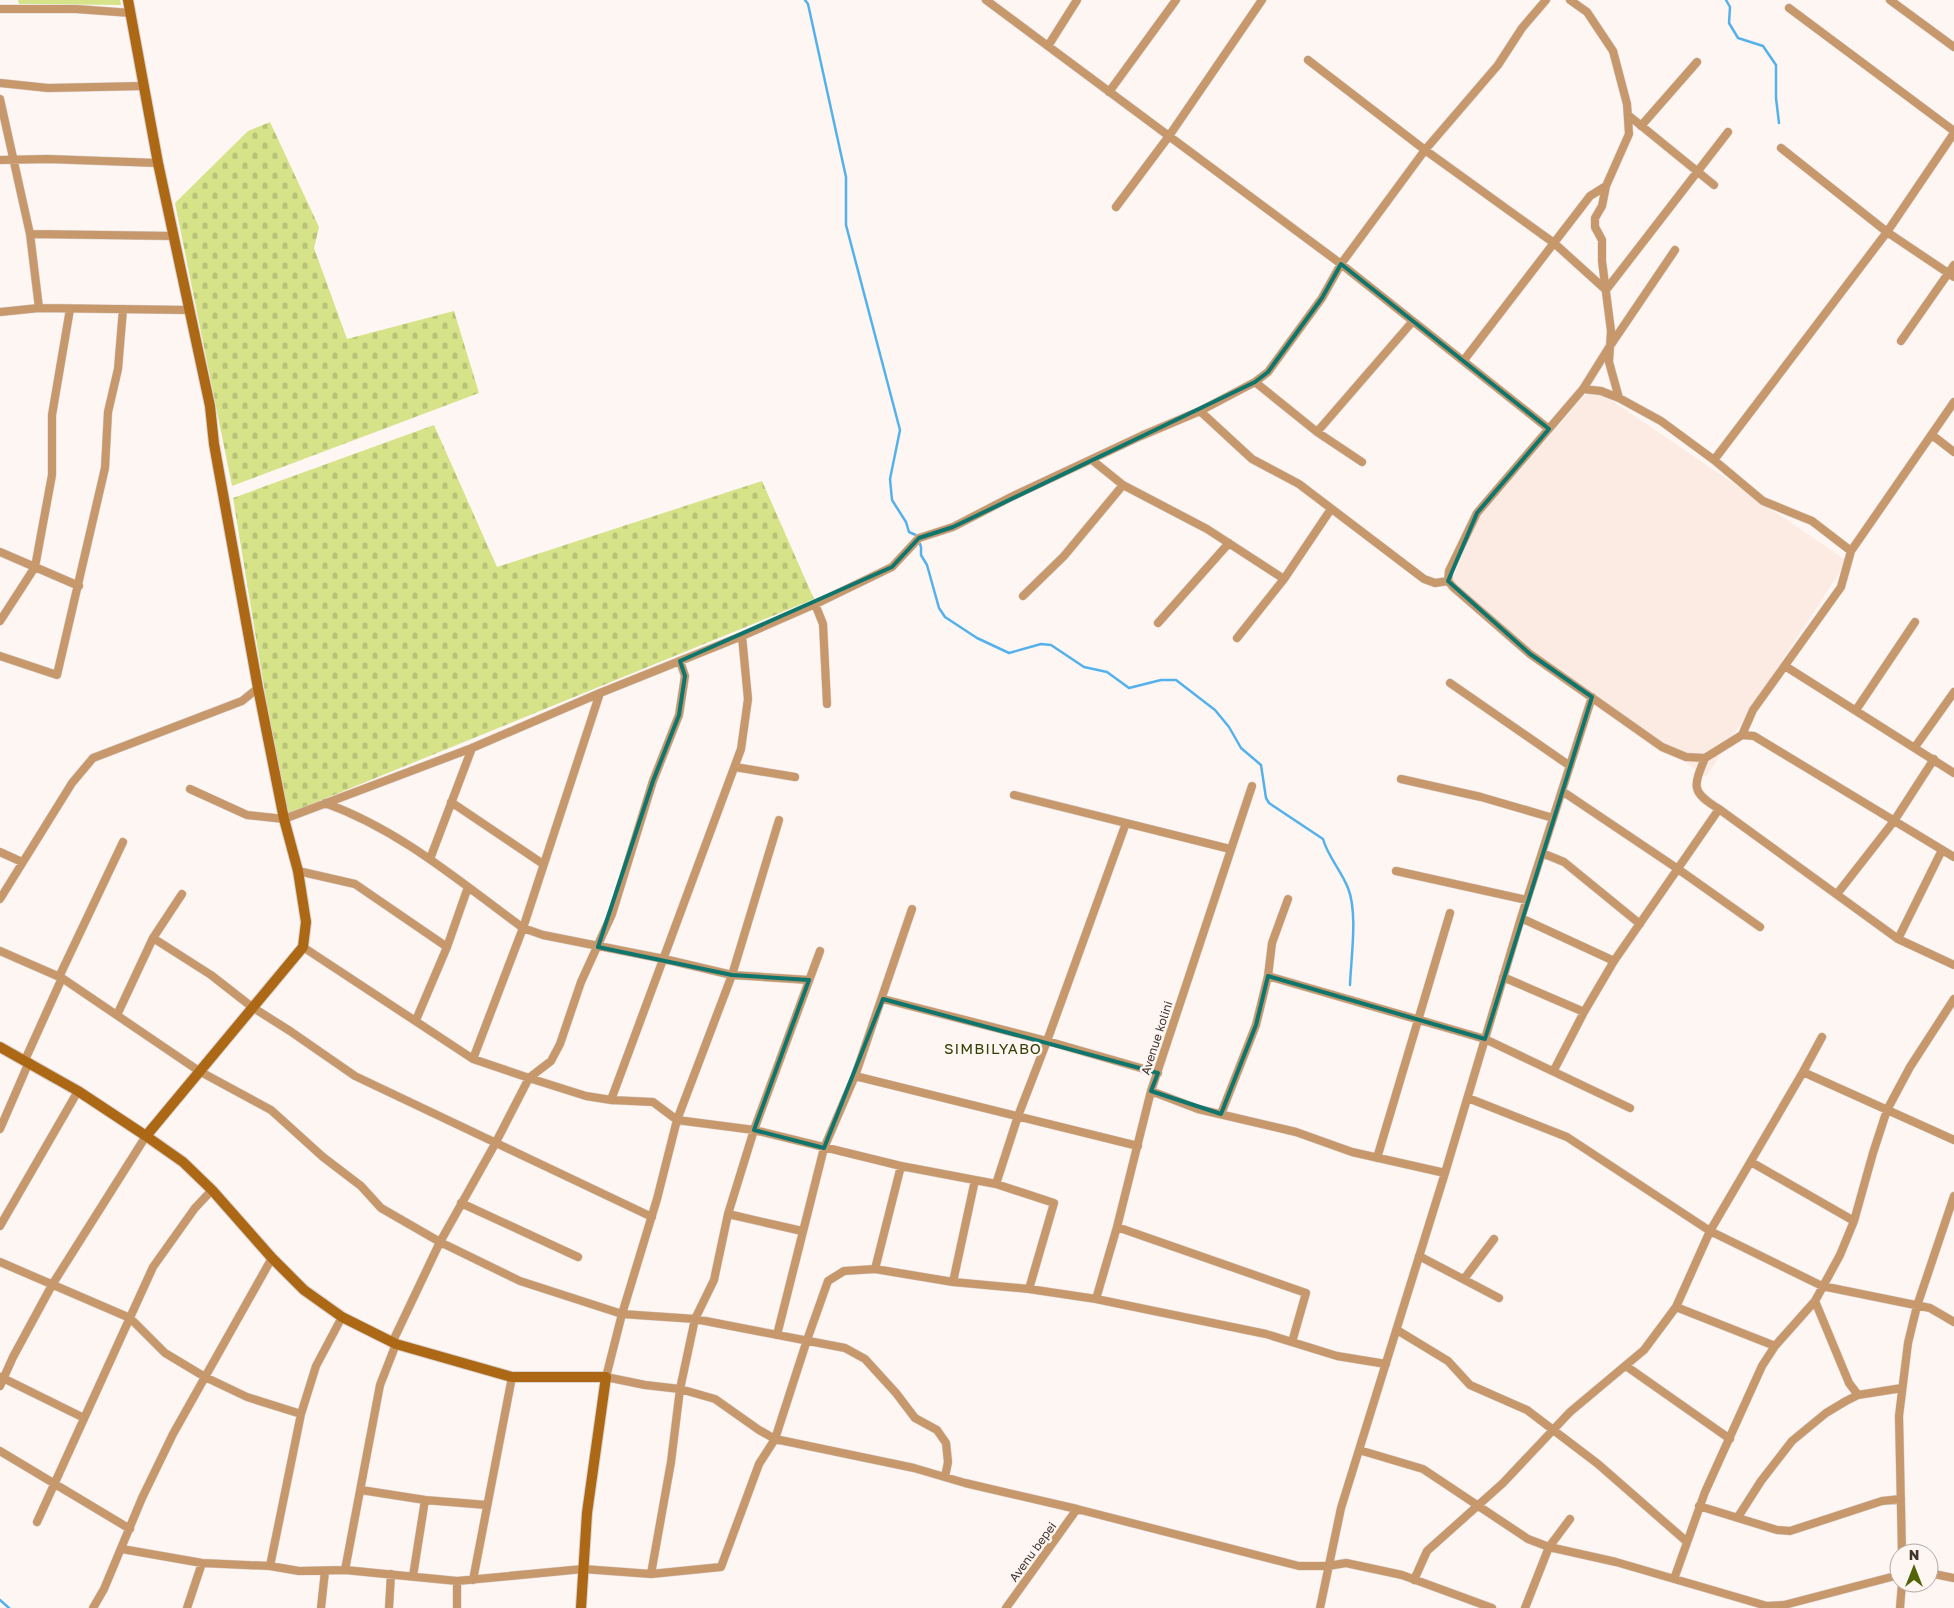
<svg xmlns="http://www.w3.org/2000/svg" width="1954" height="1608" font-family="'Golos Text',sans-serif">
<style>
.built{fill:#fbebe2}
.cemetery{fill:url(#cemetery-stones)}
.park{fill:#d6e389}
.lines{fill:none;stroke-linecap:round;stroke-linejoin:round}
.stream{stroke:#55b1eb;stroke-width:2.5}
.street-casing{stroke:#dbd3d0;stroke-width:9}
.secondary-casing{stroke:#dbd3d0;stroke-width:12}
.street{stroke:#c7986c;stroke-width:8}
.secondary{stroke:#ac6815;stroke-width:10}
.marked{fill:none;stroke:#0f766e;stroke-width:4;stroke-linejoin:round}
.labels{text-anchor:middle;stroke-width:5;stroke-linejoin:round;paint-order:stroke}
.street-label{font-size:12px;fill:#42352e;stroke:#fdf6f3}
.quarter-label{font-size:15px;letter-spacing:1px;fill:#343f03;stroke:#fdf6f3}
</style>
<defs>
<pattern id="cemetery-stones" width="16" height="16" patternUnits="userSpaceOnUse" patternTransform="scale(1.25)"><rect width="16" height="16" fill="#d6e389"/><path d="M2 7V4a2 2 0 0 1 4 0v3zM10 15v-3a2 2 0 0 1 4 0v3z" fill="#b9c377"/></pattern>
</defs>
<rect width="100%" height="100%" fill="#fdf6f3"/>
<path class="built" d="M1592 387 1847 561 1706 777 1535 655 1450 579 1479 518Z"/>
<path class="cemetery" d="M270 122 319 227 314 248 347 339 454 311 479 393 232 486 175 203 248 131Z
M434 425 497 567 762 481 814 599 285 815 233 498Z"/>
<path class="park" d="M18 0H120L121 5 19 4Z"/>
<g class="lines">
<path class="stream" d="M805 0 808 4 846 177V225L900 430 890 479 892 500 906 522 909 532 918 536
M1726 0 1730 7 1729 23 1738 38 1763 46 1776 65V98L1779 123
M919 541 921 547V555L927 565 939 608 945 617 977 638 1009 653 1041 644 1051 645 1084 667 1107 672 1129 688 1161 680H1176L1215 710 1229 727 1241 748 1261 765 1266 798 1269 803 1323 839C1328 857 1341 870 1348 888 1358 913 1351 957 1350 985
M0 1600 9 1608"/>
<g class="street-casing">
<path id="street" d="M986 0 1341 264 1549 429
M1570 0 1587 12 1613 51 1627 104 1629 134 1606 186 1602 206 1595 218V227L1602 240V261L1611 331 1609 362 1619 398
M1890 0 1954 47
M1789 8 1954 131
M0 9H76L131 13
M1048 46 1077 0
M1308 60 1425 150 1554 243 1606 290 1728 132
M0 83 48 88 144 86
M1109 92 1176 0
M0 99 30 234 39 308
M1628 115 1714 185
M1641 126 1697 62
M1781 148 1887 232 1954 277
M0 160 48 159 158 163
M1116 207 1169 136 1262 0
M30 234 174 236
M1675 250 1608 349 1583 389 1477 513 1449 571 1448 581 1453 587 1530 654 1662 747 1686 757 1705 758 1742 735 1754 736 1954 857
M0 312 39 308 190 310
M1901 341 1954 265
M1464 360 1590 196 1606 186
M1255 382 1317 432 1362 462
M1583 389 1601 391 1619 398 1661 421 1714 460 1763 501 1812 521 1851 551
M1200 411 1252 459 1299 484 1424 579 1435 583 1448 581
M1317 432 1413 321
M1932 435 1954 452
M1092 460 1123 485 1207 529 1284 579
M1714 460 1887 232 1954 133
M0 552 79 586
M1023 596 1064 556 1123 485
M815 604 823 624 827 704
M0 621 35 567 52 475V415L70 309
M1158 623 1229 543
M1237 638 1284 579 1331 509
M0 656 57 675 105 468 108 412 118 369 123 309
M1785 666 1954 773
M1450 683 1570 766
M1856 710 1915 622
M1742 735 1753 710 1841 587 1851 551 1954 402
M1915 747 1954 692
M1705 758C1693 787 1691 792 1719 809L1898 939 1954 965
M735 767 795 777
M1401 779 1481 797 1553 818
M190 789 247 815 284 819 472 748 600 693 742 636 822 601 892 567 919 538 953 527 1011 497 1141 436 1200 411 1255 382 1268 372 1322 298 1341 264 1425 150 1498 65 1522 28 1546 0
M1562 791 1678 869 1760 927
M1014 795 1230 849
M451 802 543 864
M325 803C400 830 459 881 523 928L543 935 664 959 732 975 809 980
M779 820 732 975 677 1120 657 1199 622 1314 606 1377 645 1385 680 1389 715 1399 759 1430 775 1439 914 1468 965 1483 1077 1509 1299 1566H1328L1346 1563 1402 1575 1492 1608
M0 852 22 862
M1542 853 1564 862 1640 924
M430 859 472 748
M298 871 355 884 447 947
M1396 871 1527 900
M1837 894 1894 821 1934 759
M0 899 72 783 93 758 242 701 258 688
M1521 918 1614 961
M153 938 211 975 252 1007 290 1031 355 1076 652 1217
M1898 939 1942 850
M303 947 473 1059 529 1078 586 1096 611 1100 653 1102 677 1120 754 1130 901 1166 996 1184 1054 1203 1029 1289
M0 951 62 978 199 1071 271 1110 323 1157 361 1186 381 1208 440 1242 520 1281 622 1314 695 1319 845 1348 865 1359 896 1393 915 1418 937 1430 946 1443 948 1462 945 1477
M1268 976 1485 1039 1630 1108
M59 977 123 842
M1503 977 1584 1012
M883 999 1047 1041 1158 1073
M117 1015 153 938 182 894
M416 1020 447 947 468 887
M473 1059 523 928 600 693
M25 1060 62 978
M1554 1070 1584 1012 1614 961 1719 809
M1803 1072 1954 1140
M855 1076 1138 1146
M1151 1091 1198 1109 1296 1132 1352 1152 1445 1173
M1468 1098 1567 1137 1710 1231 1822 1286 1930 1308 1954 1322
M611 1100 741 749 748 699 742 636
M1221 1114 1256 1025 1268 976 1272 943 1288 899
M0 1129 29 1062
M1377 1158 1450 913
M1751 1162 1854 1221
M996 1184 1018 1116 1047 1041 1126 823
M461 1203 578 1257
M728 1214 802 1231
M0 1226 78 1091
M1117 1227 1306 1293 1292 1342
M1419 1256 1499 1298
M0 1262 130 1318 165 1353 205 1377 247 1397 301 1414
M875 1269 901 1166
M1464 1279 1494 1239
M953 1282 975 1180
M1096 1299 1117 1227 1151 1091 1252 786
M1815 1301 1849 1383 1858 1395
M1676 1307 1775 1346
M1397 1330 1448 1361 1470 1385 1527 1410 1598 1464 1686 1541
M777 1335 824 1148 855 1076 912 909
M392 1343 440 1242 495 1144 529 1078 551 1061 560 1044 581 982 612 914 653 781 679 715 685 676 680 661
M1626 1366 1730 1439
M1 1377 84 1418
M0 1386 13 1357 52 1285 146 1136
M1359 1450 1423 1469 1528 1539 1549 1547 1616 1562 1767 1606 1784 1605 1899 1575
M0 1451 130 1529
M361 1490 425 1500 487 1505
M1699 1506 1777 1530 1790 1531 1882 1501 1901 1499
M1738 1517 1761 1481 1792 1441 1826 1413 1846 1401 1858 1395 1902 1388
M37 1522 153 1267 195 1208 212 1190
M122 1549 202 1563 270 1566 299 1571 345 1570 457 1581 583 1569 651 1574 721 1567 759 1464 775 1439 807 1340 828 1281 844 1271 875 1269 953 1282 1029 1289 1096 1299 1266 1334 1337 1356 1386 1364
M1902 1553 1899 1416 1908 1343 1917 1306 1954 1196
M270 1566 301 1414 316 1366 342 1317
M345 1570 380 1385 396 1344
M1929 1573 1954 1578
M651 1574 671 1462 680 1389 695 1319 714 1280 728 1214 754 1130 820 951
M413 1576 425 1500
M1674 1579 1705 1492 1762 1366 1775 1346 1815 1301 1840 1255 1854 1221 1873 1153 1887 1110 1910 1067 1954 999
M473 1580 512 1377
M1414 1580 1427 1551 1503 1483 1570 1412 1644 1350 1676 1307 1710 1231 1803 1072 1822 1037
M93 1608 104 1589 142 1498 173 1434 272 1258
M187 1608 202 1563
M321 1608 325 1571
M389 1608 391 1574
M457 1608V1581
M1006 1608 1077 1509
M1320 1608 1341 1508 1445 1173 1521 918 1592 697
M1525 1608 1549 1547 1570 1519
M1900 1608 1902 1583"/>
</g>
<g class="secondary-casing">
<path id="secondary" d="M128 0 158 163 210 406 214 444 258 688 284 819 298 871 306 922 303 947 146 1136
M0 1047 78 1091 146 1136 183 1162 212 1190 272 1258 304 1290 342 1317 396 1344 512 1377H606L587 1513 581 1608"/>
</g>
<use href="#street" class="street"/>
<use href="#secondary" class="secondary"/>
</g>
<path class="marked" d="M1341 264 1549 429 1477 513 1448 581 1530 654 1592 697 1485 1039 1268 976 1256 1025 1221 1114 1151 1091 1158 1073 883 999 824 1148 754 1130 809 980 732 975 598 947 653 781 679 715 685 676 680 661 892 567 919 538 953 527 1255 382 1268 372 1322 298Z"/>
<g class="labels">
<g class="street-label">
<text transform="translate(1157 1038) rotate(-72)" y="4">Avenue kolini</text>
<text transform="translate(1033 1552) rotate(-54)" y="4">Avenu bepei</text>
</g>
<g class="quarter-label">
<text x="993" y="1054">SIMBILYABO</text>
</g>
</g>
<g transform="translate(1914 1568)"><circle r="24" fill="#fdf6f3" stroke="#b2a9a4"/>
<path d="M0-4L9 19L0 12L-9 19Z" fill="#53630a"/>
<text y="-8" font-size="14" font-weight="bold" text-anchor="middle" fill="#42352e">N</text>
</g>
</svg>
